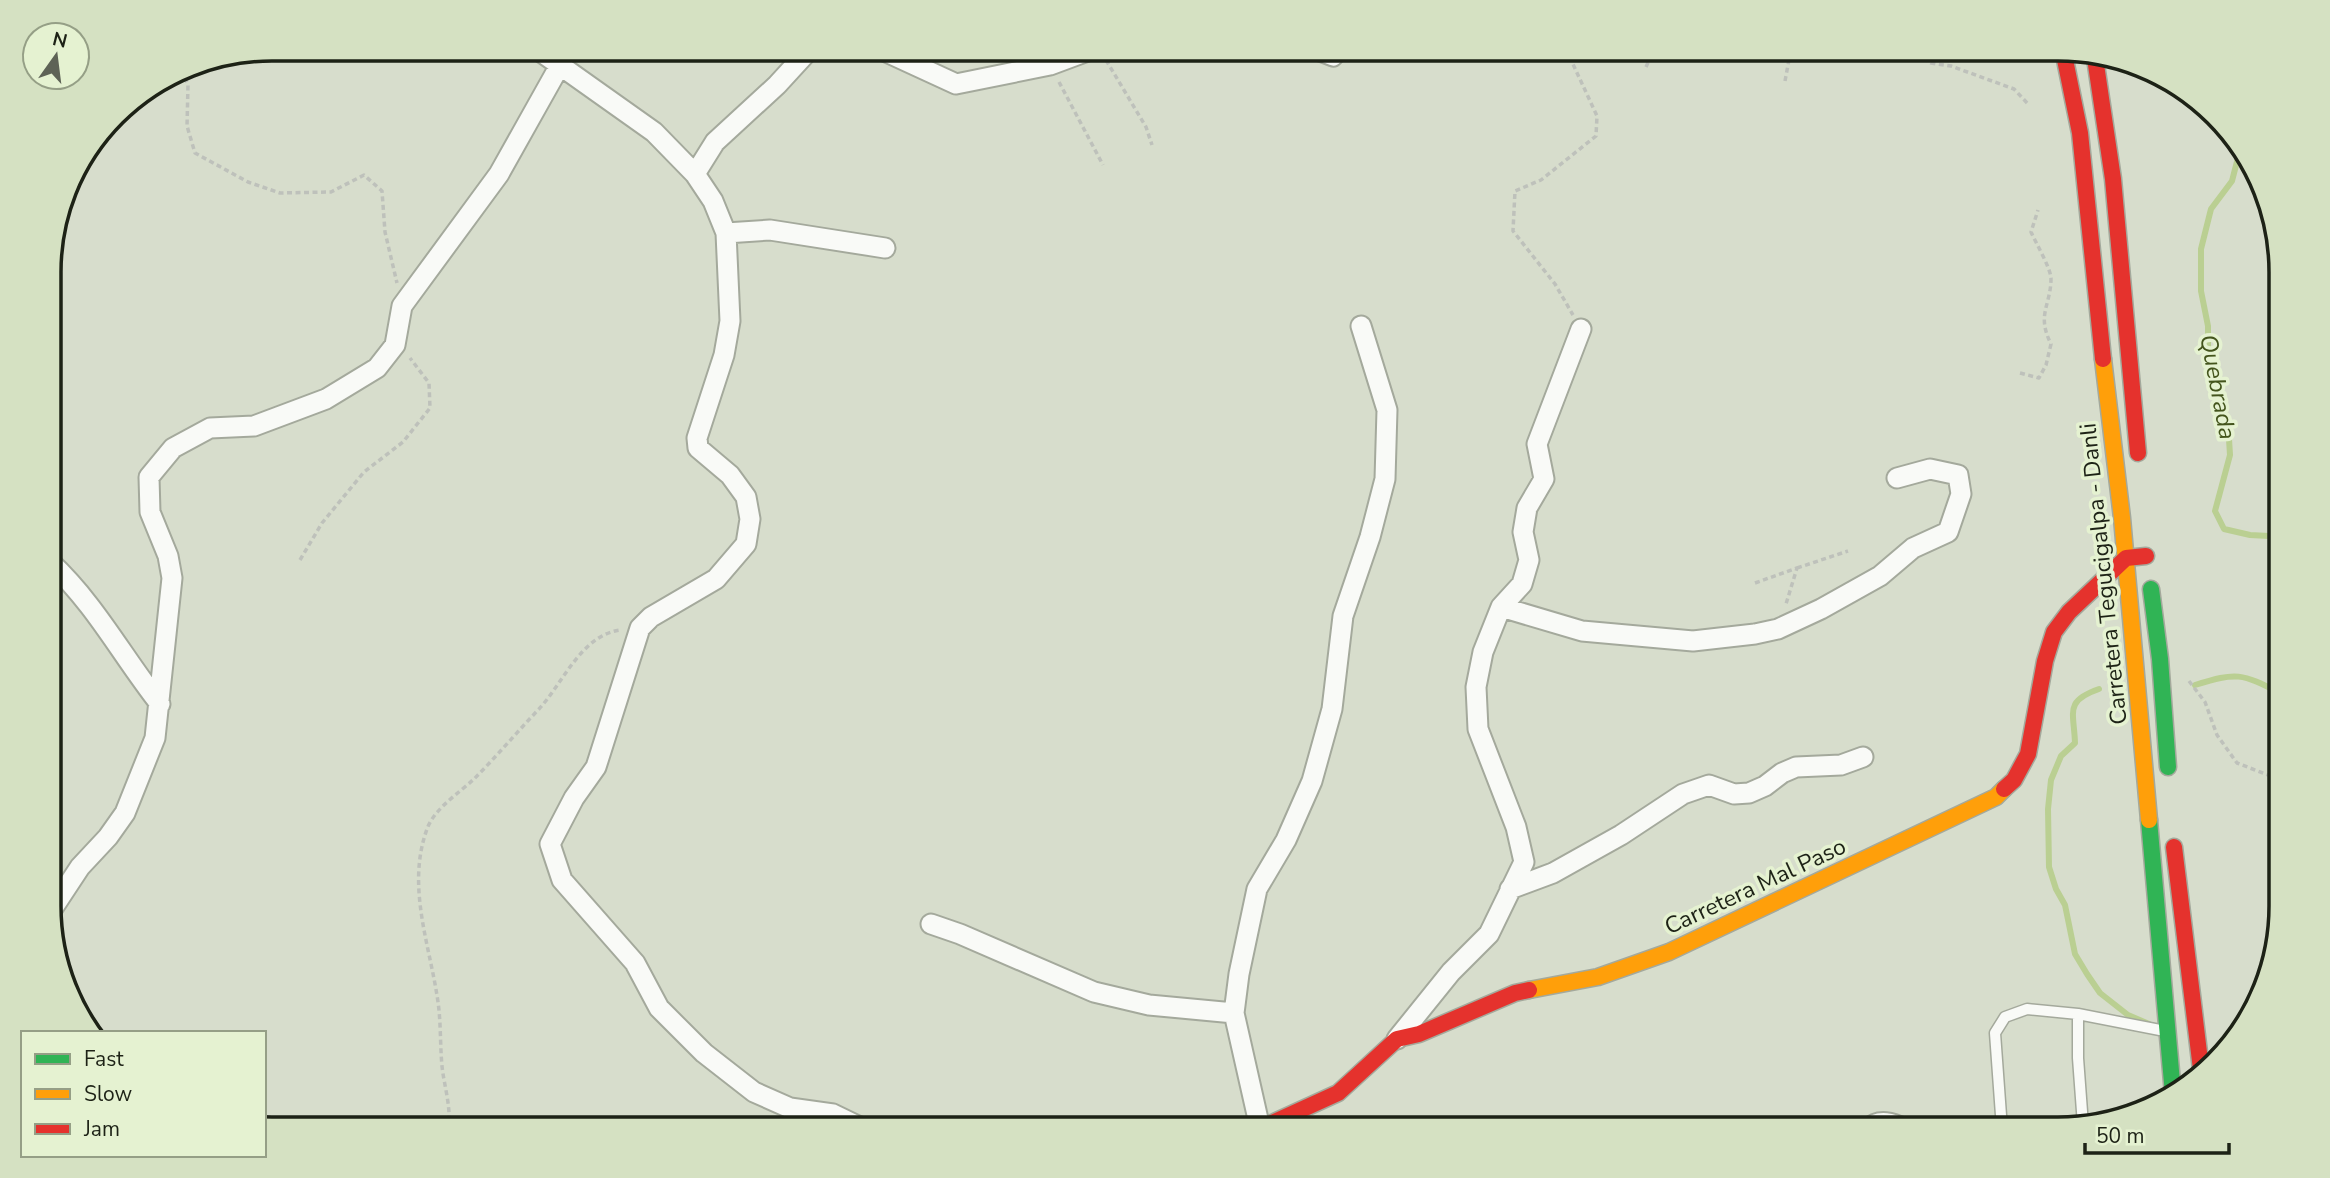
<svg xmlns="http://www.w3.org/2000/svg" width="2330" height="1178" font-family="'Nunito Sans',sans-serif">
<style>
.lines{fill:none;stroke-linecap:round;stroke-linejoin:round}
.stream{stroke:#bacf92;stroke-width:6}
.lane-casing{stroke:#a4a99c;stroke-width:13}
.street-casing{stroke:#a4a99c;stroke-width:23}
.fast-casing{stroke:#a4a99c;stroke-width:19}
.slow-casing{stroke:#a4a99c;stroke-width:19}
.jam-casing{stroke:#a4a99c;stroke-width:19}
.path{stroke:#bec1bb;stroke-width:3.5;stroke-dasharray:5 3.5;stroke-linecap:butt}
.lane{stroke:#f9faf7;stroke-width:10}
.street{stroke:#f9faf7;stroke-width:19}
.fast{stroke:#30b455;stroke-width:16}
.slow{stroke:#ff9f0a;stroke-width:16}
.jam{stroke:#e5322d;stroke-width:16}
.labels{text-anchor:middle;stroke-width:7;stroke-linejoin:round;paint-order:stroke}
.street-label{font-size:23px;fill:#1d2216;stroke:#e5f2d1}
.water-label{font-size:24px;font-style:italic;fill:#43541c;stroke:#e5f2d1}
.rim{fill:none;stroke:#1d2216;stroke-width:3.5}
</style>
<rect width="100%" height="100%" fill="#d7ddcc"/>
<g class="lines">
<path class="stream" d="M2241 146 2232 181 2211 209 2201 249V291L2208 326V360L2228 423 2230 455 2215 511 2224 529 2250 535 2269 536 2280 548
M2195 685C2237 672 2241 673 2280 693
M2099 689C2064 701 2074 712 2075 743L2061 756 2051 780 2048 809 2049 867 2056 889 2065 905 2075 954 2087 974 2100 993 2128 1015 2149 1024"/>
<g class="lane-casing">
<path id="lane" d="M2083 1125 2078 1058V1014L2160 1030
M2002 1129 1995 1033 2005 1017 2027 1009 2078 1014"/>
</g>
<g class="street-casing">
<path id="street" d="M537 49 654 132 695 174 713 201 726 233 730 321 724 355 697 438 698 448 730 475 746 497 750 519 746 544 716 579 651 617 640 628 596 767 574 798 550 844 562 880 635 963 659 1008 704 1053 754 1092 790 1108 833 1114 864 1129
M880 49 956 84 1050 65 1093 49
M1315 49 1333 56 1339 49
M695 174 715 142 777 85 810 49
M726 233 770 230 885 248
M50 562C96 605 122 656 160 704
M1501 607 1582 631 1693 641 1755 634 1778 629 1821 609 1880 576 1913 548 1948 532 1961 494 1958 475 1930 469 1897 478
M1510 889 1553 873 1621 835 1683 794 1709 785 1734 794 1749 793 1765 786 1782 773 1796 767 1841 765 1863 757
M51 911 80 867 108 837 125 813 155 738 172 578 168 556 150 512 149 477 173 448 210 428 254 426 326 399 377 368 395 345 402 306 499 174 569 49
M931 924 960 934 1094 992 1149 1005 1234 1013
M1397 1039 1451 972 1489 934 1524 862 1516 827 1478 729 1476 687 1483 652 1501 607 1522 584 1529 560 1523 532 1527 508 1544 479 1537 444 1581 329
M1260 1128 1234 1013 1239 974 1257 889 1286 840 1312 781 1332 709 1343 616 1370 537 1385 479 1387 410 1361 326
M1868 1129C1879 1118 1893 1123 1905 1129"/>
</g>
<g class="fast-casing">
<path id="fast" d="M2151 589 2160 659 2168 767
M2149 820 2173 1094"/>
</g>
<g class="slow-casing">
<path id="slow" d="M2103 359 2122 518 2149 820
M1529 990 1598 977 1669 952 1996 797 2004 789"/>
</g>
<g class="jam-casing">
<path id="jam" d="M2063 50 2080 133 2103 359
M2095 58 2113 179 2138 453
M2004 789 2014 780 2028 754 2045 661 2054 632 2069 612 2126 558 2146 556
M2174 847 2201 1069
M1259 1129 1338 1093 1397 1039 1419 1034 1515 993 1529 990"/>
</g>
<path class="path" d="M1566 49 1597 116 1596 136 1541 180 1515 191 1513 231 1555 284 1573 315
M1909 49 1931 63 1951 66 2014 89 2029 105
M1106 60 1146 127 1152 145
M1646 67 1654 49
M181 70 188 85 187 126 195 153 248 182 280 193 331 192 364 175 382 191 385 232 397 283
M1785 81 1791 49
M1059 82 1103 165
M2020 373 2039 378 2046 365 2051 344C2036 314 2051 306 2051 278 2050 267 2036 243 2031 232L2038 210
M300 560 322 523 364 472 403 442 430 408 429 383 410 358
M1797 568 1848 551
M1755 583 1797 568 1786 604
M2189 681 2205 702 2217 735 2237 763 2281 780
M448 1129C452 1109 444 1086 442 1066 440 1045 441 1023 438 1002 430 945 406 887 427 829 434 809 459 793 474 779 496 757 517 732 539 709 563 683 582 634 621 630"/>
<use href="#lane" class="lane"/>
<use href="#street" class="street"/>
<use href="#fast" class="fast"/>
<use href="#slow" class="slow"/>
<use href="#jam" class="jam"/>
</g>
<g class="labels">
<g class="street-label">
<text transform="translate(2103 574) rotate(-96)" y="8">Carretera Tegucigalpa - Danli</text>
<text transform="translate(1755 886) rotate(-25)" y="8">Carretera Mal Paso</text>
</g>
<g class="water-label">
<text transform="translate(2218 387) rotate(79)" y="8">Quebrada</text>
</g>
</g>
<path d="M0 0H2330V1178H0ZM272 61H2058A211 211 0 0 1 2269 272V906A211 211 0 0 1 2058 1117H272A211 211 0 0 1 61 906V272A211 211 0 0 1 272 61Z" fill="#d5e1c2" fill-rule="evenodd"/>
<path class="rim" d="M272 61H2058A211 211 0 0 1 2269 272V906A211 211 0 0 1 2058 1117H272A211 211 0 0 1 61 906V272A211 211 0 0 1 272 61Z"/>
<rect x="21" y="1031" width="245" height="126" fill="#e5f2d1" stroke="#959f86" stroke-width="2"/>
<rect x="35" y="1054" width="35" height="10" fill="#30b455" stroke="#959f86" stroke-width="2"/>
<text x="84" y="1066" font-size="21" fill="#1d2216">Fast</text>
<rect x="35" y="1089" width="35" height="10" fill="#ff9f0a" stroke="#959f86" stroke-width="2"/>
<text x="84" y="1101" font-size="21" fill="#1d2216">Slow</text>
<rect x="35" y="1124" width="35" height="10" fill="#e5322d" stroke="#959f86" stroke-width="2"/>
<text x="84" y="1136" font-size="21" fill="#1d2216">Jam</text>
<g transform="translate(56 56) rotate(14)"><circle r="33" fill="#e5f2d1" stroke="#959f86" stroke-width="2"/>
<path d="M0-5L12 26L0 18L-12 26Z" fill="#5e6356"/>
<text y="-10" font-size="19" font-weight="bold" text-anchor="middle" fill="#1d2216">N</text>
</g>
<path d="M2085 1143v10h144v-10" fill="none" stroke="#1d2216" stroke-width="3.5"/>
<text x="2096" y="1143" font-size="21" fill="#1d2216" stroke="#e5f2d1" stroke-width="5" paint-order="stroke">50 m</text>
</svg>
